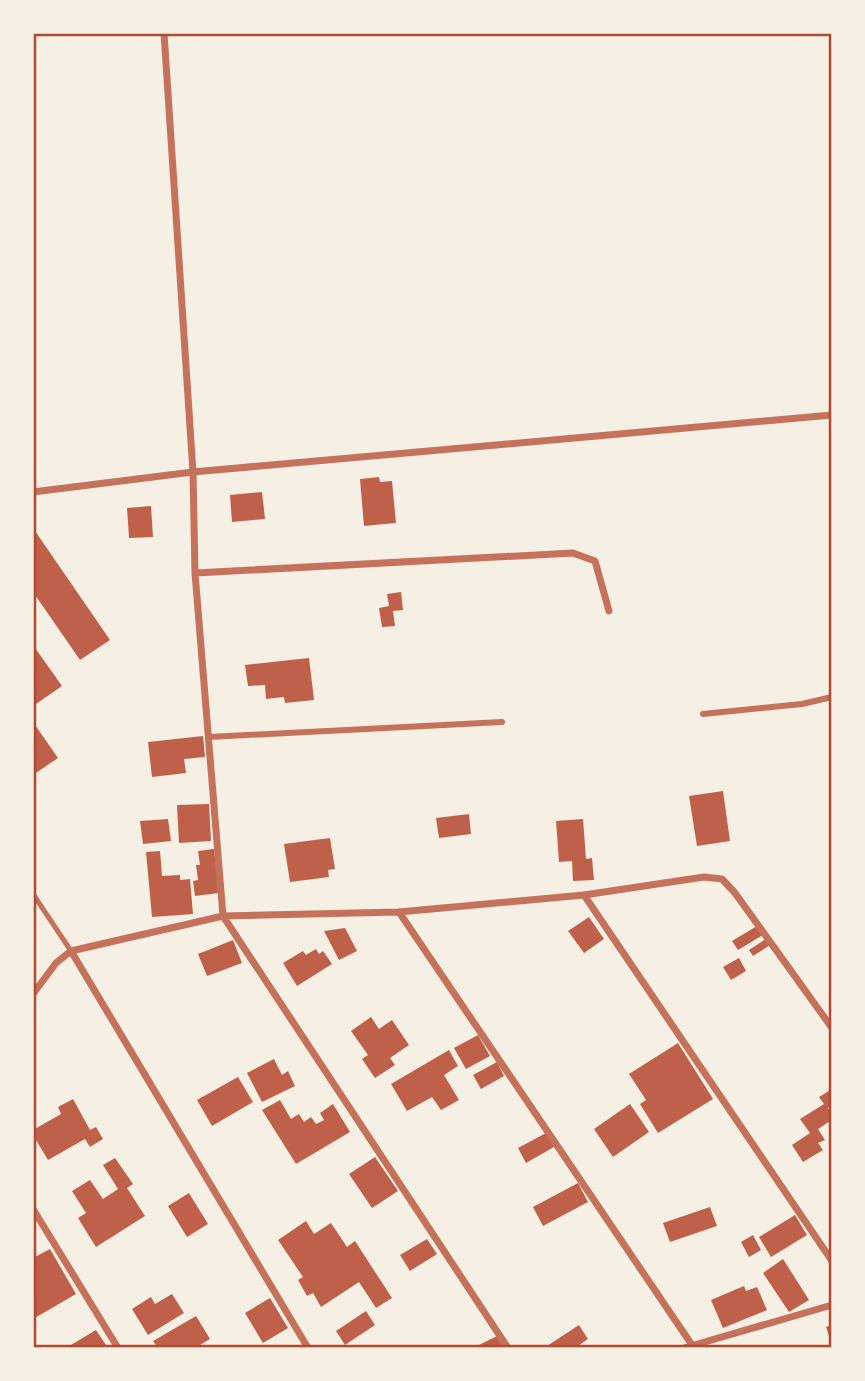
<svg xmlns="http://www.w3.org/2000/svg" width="865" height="1381" font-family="Figtree,sans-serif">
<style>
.building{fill:#bf614a}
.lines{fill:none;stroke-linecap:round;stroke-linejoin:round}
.service{stroke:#c5725c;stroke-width:5}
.pedestrian{stroke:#c5725c;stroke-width:6}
.minor{stroke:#c5725c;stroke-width:7}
.neatline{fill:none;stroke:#b5482f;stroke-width:2.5}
</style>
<rect width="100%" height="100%" fill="#f6efe4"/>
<path class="building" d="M379 477 380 482 392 481 396 523 364 526 360 479Z
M262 492 265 519 232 522 230 495Z
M151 506 153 537 129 538 127 508Z
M33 528 110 640 80 660 33 592Z
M401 592 403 610 393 611 395 626 382 627 379 608 389 606 387 594Z
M33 645 62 686 33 706Z
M309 658 314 700 285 703 284 697 266 699 265 685 248 686 245 665Z
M33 722 58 758 33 775Z
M203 736 205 757 184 759 186 773 152 777 148 742Z
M723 791 730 841 697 846 689 796Z
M209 804 211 841 179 843 177 805Z
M469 814 471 834 439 838 436 818Z
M168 819 171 841 143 844 140 821Z
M583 819 586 859 592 858 594 880 573 881 572 861 559 862 556 821Z
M330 838 335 869 328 870 329 877 290 882 284 844Z
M214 849 219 893 195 896 193 881 198 880 196 865H200L198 851Z
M160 851 162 876 180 875V880L190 879 193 914 152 917 146 852Z
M589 917 604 939 584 953 568 931Z
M757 926 763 935 738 950 732 941Z
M345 928 357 951 339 960 324 931Z
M766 939 770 945 753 956 749 950Z
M233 940 242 963 207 976 198 954Z
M316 949 319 954 323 951 332 964 297 986 283 963 303 951 306 955Z
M739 958 746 971 731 980 723 967Z
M371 1017 379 1029 392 1020 409 1045 390 1058 395 1065 375 1078 362 1059 368 1055 351 1031Z
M478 1035 490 1056 466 1069 454 1048Z
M678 1043 713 1099 658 1133 640 1104 646 1100 629 1074Z
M449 1050 458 1066 444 1075 459 1100 441 1110 432 1097 407 1111 391 1084Z
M274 1059 282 1075 288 1071 295 1086 262 1102 247 1073Z
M497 1062 504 1076 481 1089 473 1075Z
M238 1077 253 1102 212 1126 197 1100Z
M832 1089V1106L828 1108 832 1114V1120L818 1129 825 1140 818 1143 823 1150 803 1162 792 1145 810 1133 800 1119 824 1104 819 1097Z
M73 1099 90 1130 96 1127 103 1139 90 1147 85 1139 48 1160 33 1135V1130L61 1114 58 1107Z
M280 1100 291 1119 299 1114 304 1122 311 1117 316 1124 324 1120 320 1113 333 1104 350 1132 296 1164 262 1110Z
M630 1104 649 1132 613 1157 594 1129Z
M546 1133 554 1147 526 1163 518 1148Z
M375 1157 398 1191 372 1208 349 1174Z
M115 1158 133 1184 127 1188 145 1216 96 1247 78 1218 86 1213 72 1191 90 1180 103 1199 118 1189 103 1165Z
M578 1183 588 1202 543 1226 533 1207Z
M189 1193 208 1224 187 1237 168 1206Z
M710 1207 717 1226 670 1242 663 1223Z
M795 1215 807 1235 771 1257 759 1237Z
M306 1221 314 1234 331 1223 347 1247 355 1241 392 1298 376 1308 359 1282 321 1307 313 1293 307 1296 298 1280 303 1277 278 1240Z
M753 1235 761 1250 749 1257 741 1242Z
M427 1239 437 1254 410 1271 400 1255Z
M50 1249 76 1294 33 1319V1258Z
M783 1259 809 1300 789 1312 763 1273Z
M744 1286 746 1291 757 1287 767 1310 723 1328 711 1300Z
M172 1294 184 1313 148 1335 132 1309 151 1297 155 1304Z
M270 1298 288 1328 263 1343 245 1313Z
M366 1311 375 1325 345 1345 336 1331Z
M196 1316 210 1339 195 1348H158L153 1341Z
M579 1325 588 1339 575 1348H544Z
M832 1325V1341L831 1342 826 1327Z
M96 1330 108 1348H66Z
M499 1335 505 1348H473Z"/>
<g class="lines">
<path class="service" d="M33 894 71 951"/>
<path class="pedestrian" d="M703 714 802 704 832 697
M209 737 502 722"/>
<path class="minor" d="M164 33 193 472 195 573 223 916 508 1348
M33 492 193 472 832 415
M195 573 573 553 595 561 609 611
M584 895 832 1261
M399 912 694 1348
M71 951 308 1348
M33 994 56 963 71 951 223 916 399 912 584 895 704 877 722 879 735 893 832 1028
M33 1209 118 1348
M684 1348 832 1305"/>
</g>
<rect width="865" height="1381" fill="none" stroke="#f6efe4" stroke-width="70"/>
<rect x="35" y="35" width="795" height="1311" class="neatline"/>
</svg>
